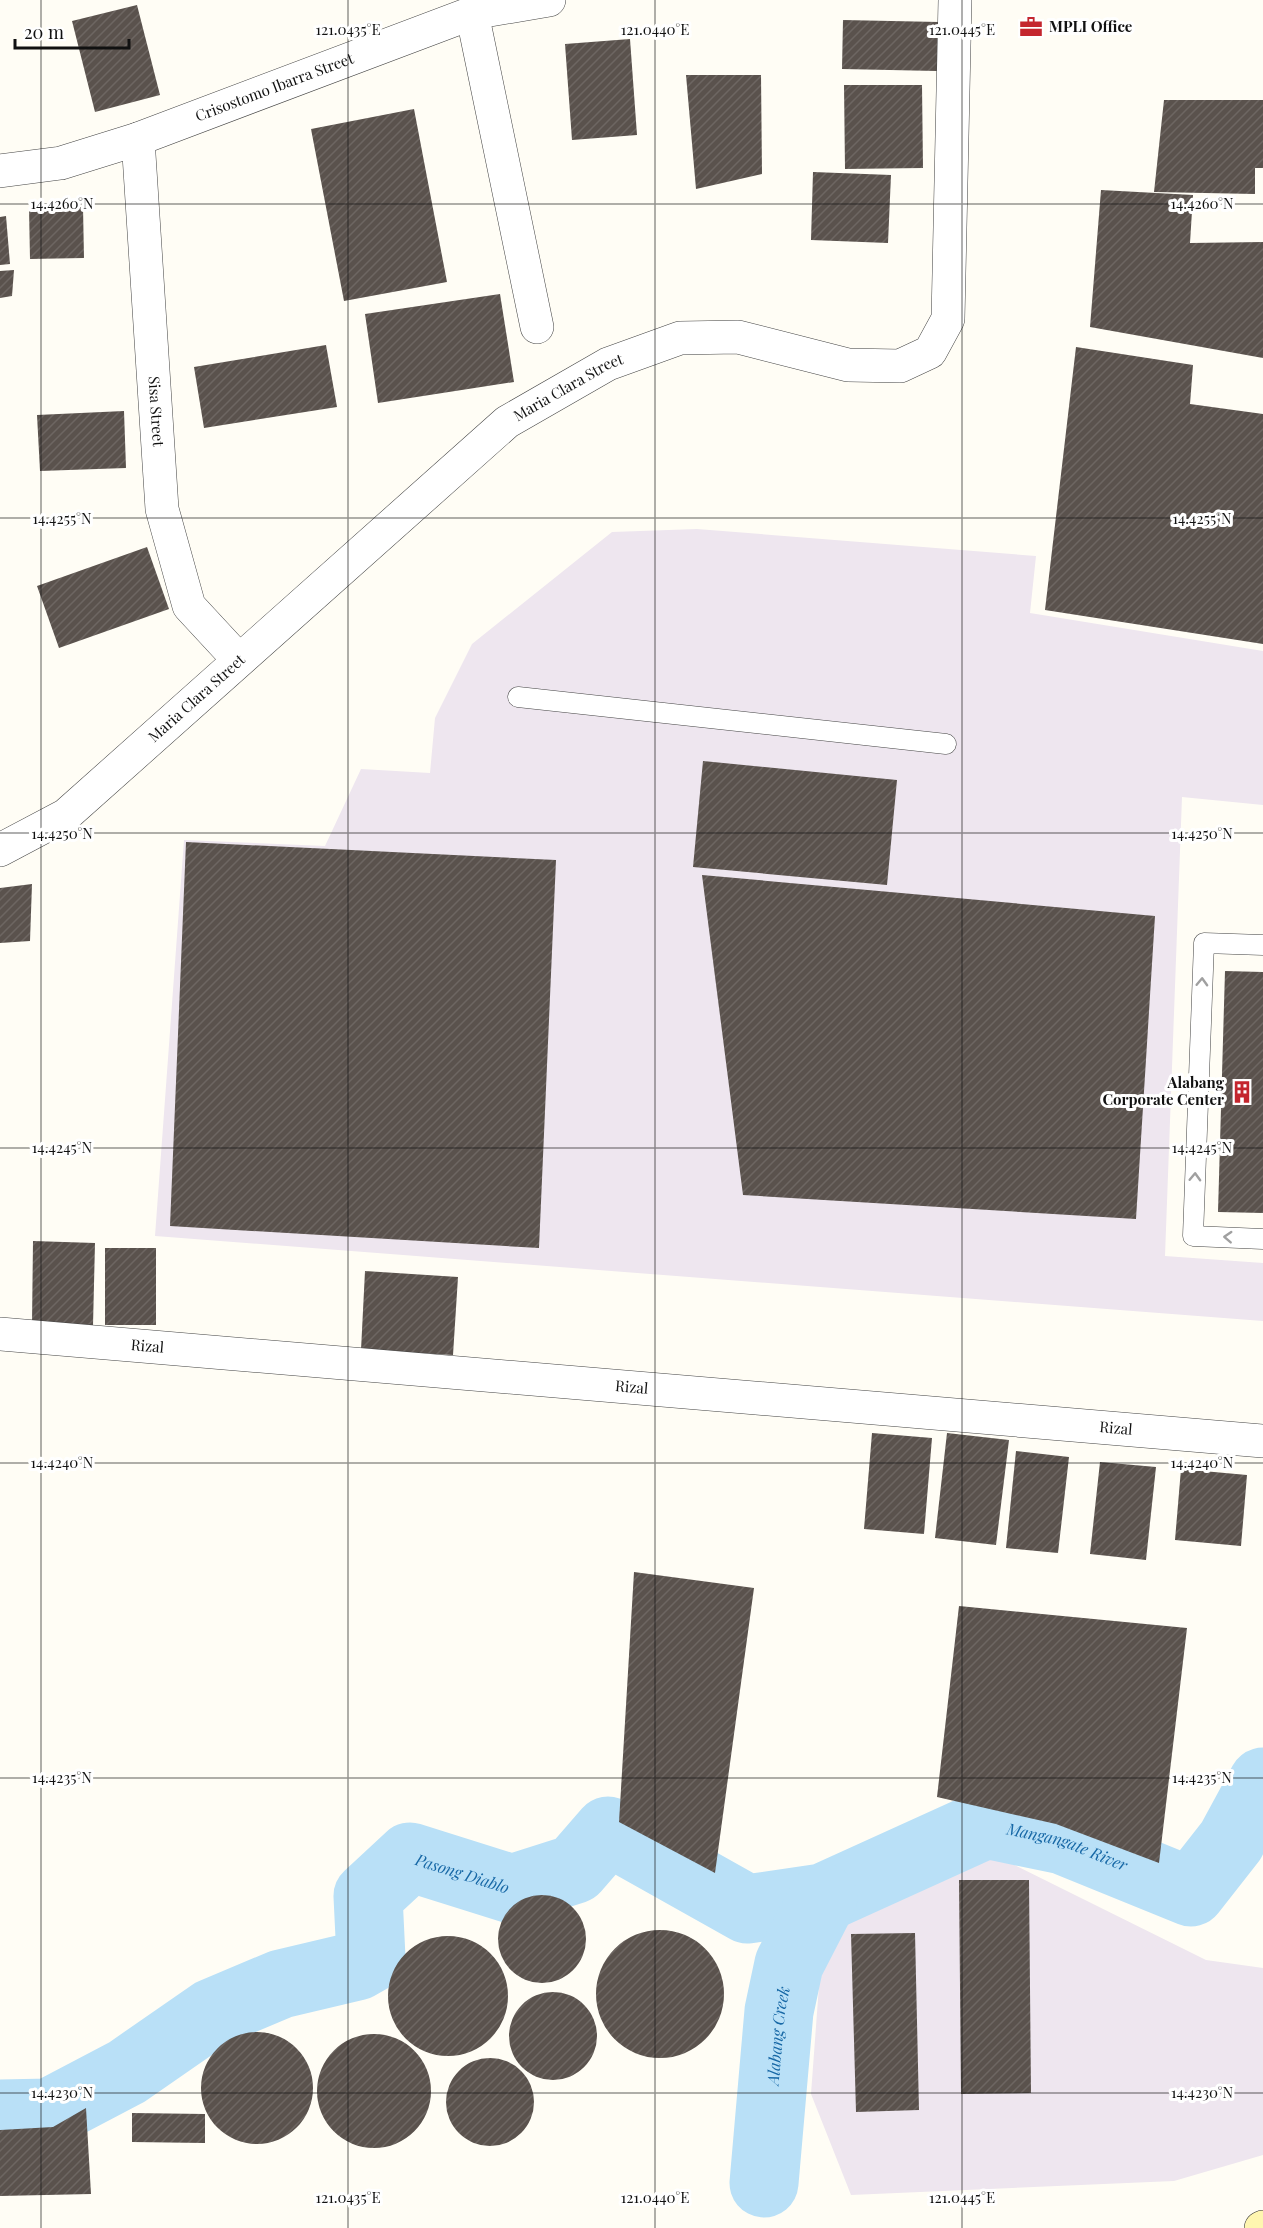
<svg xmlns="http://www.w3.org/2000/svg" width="1263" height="2228" font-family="'Playfair Display',serif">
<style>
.industrial{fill:#eee6ef}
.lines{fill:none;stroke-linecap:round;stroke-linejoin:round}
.river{stroke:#b9e0f7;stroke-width:69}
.building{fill:url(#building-hatch)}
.service-casing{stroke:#444;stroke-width:21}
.minor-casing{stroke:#444;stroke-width:34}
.secondary-casing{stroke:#333;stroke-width:34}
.service{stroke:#fff;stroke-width:20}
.minor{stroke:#fff;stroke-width:33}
.secondary{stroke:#fff6b0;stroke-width:33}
.oneway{stroke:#a0a0a0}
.ticks{fill:none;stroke:#111;stroke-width:1.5;stroke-opacity:0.45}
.labels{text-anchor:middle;stroke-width:6;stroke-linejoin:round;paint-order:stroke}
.poi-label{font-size:15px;font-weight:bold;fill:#111;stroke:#fff;text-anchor:start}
.street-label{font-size:15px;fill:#111;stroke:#fff}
.water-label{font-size:16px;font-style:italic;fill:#1768a6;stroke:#fff}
.ticks-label{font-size:15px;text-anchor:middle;fill:#111;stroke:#fff;stroke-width:6;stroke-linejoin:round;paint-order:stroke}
</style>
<defs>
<pattern id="building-hatch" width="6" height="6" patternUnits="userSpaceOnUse" patternTransform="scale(1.5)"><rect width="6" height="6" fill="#5a524d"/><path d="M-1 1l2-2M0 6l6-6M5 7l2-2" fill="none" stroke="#6d6662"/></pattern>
</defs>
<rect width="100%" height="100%" fill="#fffdf5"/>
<path class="industrial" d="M697 529 1036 556 1030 613 1263 651V805L1182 797 1165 1256 1263 1263V1321L155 1236 184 840 325 846 361 769 430 773 435 718 472 644 612 532Z
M982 1849 1206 1960 1263 1968V2155L1174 2181 851 2195 811 2094 820 1972 840 1918Z"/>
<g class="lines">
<g class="river">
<path id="s1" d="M0 2114 49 2113 127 2072 212 2013 281 1984 357 1966 371 1958 368 1896 410 1857 512 1889 575 1869 608 1831 747 1909 823 1898 986 1824 1063 1840 1191 1892 1231 1841 1263 1782"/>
<path id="s2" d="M764 2183 779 2011 789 1964 823 1898"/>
</g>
</g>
<path class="building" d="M137 5 160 95 95 112 72 21Z
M843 20 939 22 937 71 842 69Z
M630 39 637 135 572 140 565 44Z
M686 75H761L762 174 696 189Z
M844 85H922L923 168 845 169Z
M1164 100H1263V168H1255V194L1154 192Z
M414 109 447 282 344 301 311 129Z
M813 172 891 175 888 243 811 240Z
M1101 190 1193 195 1190 243 1263 242V358L1090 327Z
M83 207 84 258 30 259 29 208Z
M6 216 10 264 0 265V217Z
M14 270 12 296 0 298V271Z
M500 294 514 382 378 403 365 314Z
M326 345 337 407 204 428 194 367Z
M1076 347 1193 365 1190 404 1263 414V644L1045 610Z
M124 411 126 468 40 471 37 415Z
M147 547 169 609 59 648 37 586Z
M703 761 897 780 887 885 693 867Z
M186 842 556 860 539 1248 170 1226Z
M702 875 1155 916 1136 1219 743 1195Z
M32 884 30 941 0 943V888Z
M1225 971 1263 972V1213L1218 1212Z
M33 1241 95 1243 93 1326 32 1324Z
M105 1248H156V1325H105Z
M365 1271 458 1277 453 1355 361 1350Z
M872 1433 932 1438 924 1534 864 1529Z
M947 1433 1009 1440 996 1545 935 1538Z
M1016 1451 1069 1457 1058 1553 1006 1548Z
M1100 1462 1156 1467 1146 1560 1090 1554Z
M1181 1469 1247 1475 1241 1546 1175 1540Z
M634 1572 754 1588 715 1873 619 1822Z
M959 1606 1187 1628 1159 1863 1056 1824 937 1797Z
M959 1880H1029L1031 2093 961 2094Z
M498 1939a44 44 0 1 1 88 0a44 44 0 1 1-88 0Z
M596 1994a64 64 0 1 1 128 0a64 64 0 1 1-128 0Z
M915 1933 919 2110 856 2112 851 1934Z
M388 1996a60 60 0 1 1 120 0a60 60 0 1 1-120 0Z
M509 2036a44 44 0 1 1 88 0a44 44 0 1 1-88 0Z
M201 2088a56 56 0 1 1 112 0a56 56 0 1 1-112 0Z
M317 2091a57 57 0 1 1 114 0a57 57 0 1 1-114 0Z
M446 2102a44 44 0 1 1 88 0a44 44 0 1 1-88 0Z
M86 2108 91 2194 0 2196V2130L53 2127Z
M132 2113 205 2114V2143L132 2142Z"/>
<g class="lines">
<g class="service-casing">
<path id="service" d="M518 697 946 744
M1263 945 1204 943 1193 1236 1263 1239"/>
</g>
<g class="minor-casing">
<g id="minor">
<path d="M472 13 537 327"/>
<path id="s3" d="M138 139 162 509 189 606 239 660"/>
<path id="s4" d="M0 171 61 163 138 139 472 13 549 0"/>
<path id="s5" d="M0 850 66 815 507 422 608 364 680 338 738 337 848 365 900 366 930 352 948 319 955 0"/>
<path id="s6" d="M0 1334 1263 1441"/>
</g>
</g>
<g class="secondary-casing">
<path id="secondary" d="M1261 2228 1263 2227"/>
</g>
<use href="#service" class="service"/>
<use href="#minor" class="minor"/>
<use href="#secondary" class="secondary"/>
</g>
<defs><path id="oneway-chevron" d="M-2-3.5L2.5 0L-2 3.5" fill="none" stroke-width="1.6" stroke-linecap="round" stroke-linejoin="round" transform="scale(1.5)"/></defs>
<g class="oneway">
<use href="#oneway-chevron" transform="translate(1202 982) rotate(-88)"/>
<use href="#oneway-chevron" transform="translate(1195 1177) rotate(-88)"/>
<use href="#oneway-chevron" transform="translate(1228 1237) rotate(-177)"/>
</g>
<path class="ticks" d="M41 0V2228M348 0V2228M655 0V2228M962 0V2228M0 204H1263M0 518H1263M0 833H1263M0 1148H1263M0 1463H1263M0 1778H1263M0 2093H1263"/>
<defs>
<g id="office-bare" transform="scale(1.8)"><path d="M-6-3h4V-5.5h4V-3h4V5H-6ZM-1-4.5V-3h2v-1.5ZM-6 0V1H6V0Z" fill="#c4262e" stroke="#fff" stroke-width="2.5" paint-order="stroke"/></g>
<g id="building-bare" transform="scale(1.8)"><path d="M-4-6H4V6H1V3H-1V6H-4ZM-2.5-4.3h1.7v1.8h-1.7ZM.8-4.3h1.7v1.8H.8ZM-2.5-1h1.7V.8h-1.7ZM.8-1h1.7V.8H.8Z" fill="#c4262e" stroke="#fff" stroke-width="2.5" paint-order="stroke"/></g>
</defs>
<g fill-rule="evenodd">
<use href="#office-bare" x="1031" y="27"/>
<use href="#building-bare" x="1242" y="1092"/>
</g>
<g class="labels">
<g class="poi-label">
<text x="1049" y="32">MPLI Office</text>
<text x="1224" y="1088" text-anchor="end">Alabang<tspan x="1224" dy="17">Corporate Center</tspan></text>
</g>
<g class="street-label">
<text dy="5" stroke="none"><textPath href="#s4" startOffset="288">Crisostomo Ibarra Street</textPath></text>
<text dy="5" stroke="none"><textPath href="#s5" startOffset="736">Maria Clara Street</textPath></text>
<text dy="5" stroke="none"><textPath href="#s3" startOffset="273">Sisa Street</textPath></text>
<text dy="5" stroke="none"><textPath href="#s5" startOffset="250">Maria Clara Street</textPath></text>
<text dy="5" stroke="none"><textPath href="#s6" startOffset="148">Rizal</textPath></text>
<text dy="5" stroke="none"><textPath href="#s6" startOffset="634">Rizal</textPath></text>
<text dy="5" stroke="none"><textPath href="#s6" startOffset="1120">Rizal</textPath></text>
</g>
<g class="water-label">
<text dy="6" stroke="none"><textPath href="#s1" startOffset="1252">Mangangate River</textPath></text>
<text dy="6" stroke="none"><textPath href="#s1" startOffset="584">Pasong Diablo</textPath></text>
<text dy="6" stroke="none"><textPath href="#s2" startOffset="148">Alabang Creek</textPath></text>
</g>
</g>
<g class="ticks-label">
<text x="348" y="35">121.0435°E</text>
<text x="655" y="35">121.0440°E</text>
<text x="962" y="35">121.0445°E</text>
<text x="62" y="209">14.4260°N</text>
<text x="1202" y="209">14.4260°N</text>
<text x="62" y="524">14.4255°N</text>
<text x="1202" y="524">14.4255°N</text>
<text x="62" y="839">14.4250°N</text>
<text x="1202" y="839">14.4250°N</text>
<text x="62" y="1153">14.4245°N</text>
<text x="1202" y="1153">14.4245°N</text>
<text x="62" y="1468">14.4240°N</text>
<text x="1202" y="1468">14.4240°N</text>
<text x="62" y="1783">14.4235°N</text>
<text x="1202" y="1783">14.4235°N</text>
<text x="62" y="2098">14.4230°N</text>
<text x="1202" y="2098">14.4230°N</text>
<text x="348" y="2203">121.0435°E</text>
<text x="655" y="2203">121.0440°E</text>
<text x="962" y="2203">121.0445°E</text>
</g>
<path d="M15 39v9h114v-9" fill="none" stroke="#111111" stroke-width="3"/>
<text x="24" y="39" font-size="18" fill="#111111" stroke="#ffffff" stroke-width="4.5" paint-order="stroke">20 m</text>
</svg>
